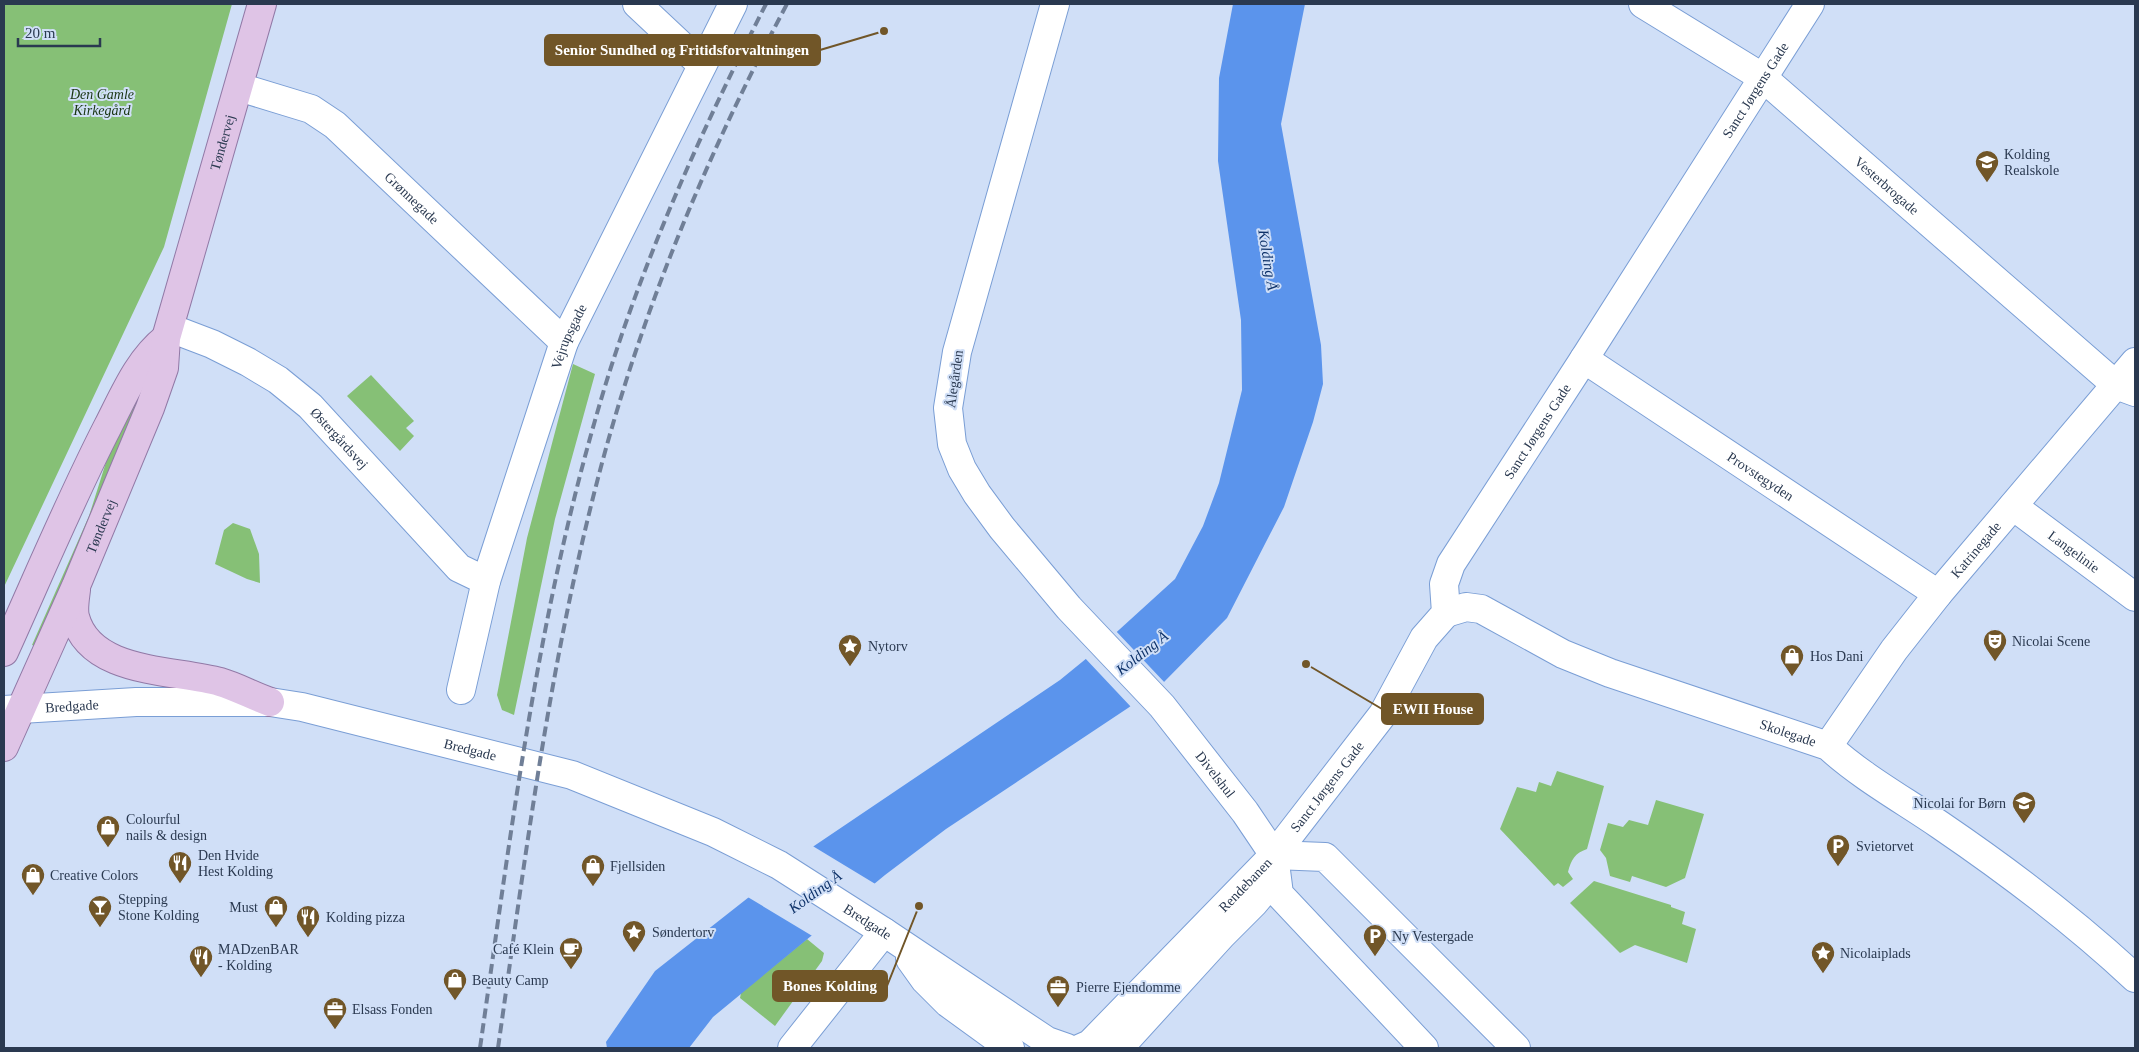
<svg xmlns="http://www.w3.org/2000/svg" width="2139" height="1052" font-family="'Times New Roman',serif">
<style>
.green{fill:#86c076}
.water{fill:#5b94ec}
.pier{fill:#d0dff7}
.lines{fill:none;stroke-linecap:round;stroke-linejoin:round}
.minor-casing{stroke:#7a9ed5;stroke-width:30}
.major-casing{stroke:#9179a6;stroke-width:30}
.minor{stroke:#fff;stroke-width:28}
.major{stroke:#dfc4e6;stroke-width:28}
.rail{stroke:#707f97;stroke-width:4;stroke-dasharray:10 5;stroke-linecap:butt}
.labels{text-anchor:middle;stroke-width:4;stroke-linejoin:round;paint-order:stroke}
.street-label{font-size:14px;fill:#2a3950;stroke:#d0dff7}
.park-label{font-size:14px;font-style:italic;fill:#193511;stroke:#d0dff7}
.poi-label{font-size:14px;fill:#2a3950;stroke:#d0dff7;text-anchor:start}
.water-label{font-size:15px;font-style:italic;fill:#0e3269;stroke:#d0dff7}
.leader{fill:none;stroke:#715628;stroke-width:2}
.callout-dot{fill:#715628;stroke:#d0dff7;stroke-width:2}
.callout{fill:#715628;stroke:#715628;stroke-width:2}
.callout-label{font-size:15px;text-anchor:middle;font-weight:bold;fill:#fff}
</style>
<rect width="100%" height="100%" fill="#d0dff7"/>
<path class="green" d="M4 4H232L164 247 4 587Z
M573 364 595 374 555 519 514 715 502 710 497 695 527 538Z
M152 368 40 648 32 645 89 516 108 456Z
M371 375 414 421 406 428 414 436 400 451 347 396Z
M233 523 250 529 259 554 260 583 247 579 215 564 224 530Z
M1557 771 1604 786 1587 849C1575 853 1571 860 1568 872L1573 879 1563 887 1558 883 1554 886 1500 829 1517 787 1536 792 1539 782 1551 786Z
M1656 800 1704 814 1685 878 1666 887 1632 876 1630 882 1610 876 1606 858 1600 850 1608 823 1623 827 1629 820 1648 825Z
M1594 881 1671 905V907L1685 912 1682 924 1696 929 1687 963 1635 945 1620 953 1570 903Z
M807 939 824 953 822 961 775 1026 740 998 741 993Z"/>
<path class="water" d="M1233 4H1305L1281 124 1321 345 1323 384 1313 422 1284 507 1227 618 1164 682 1128 708 946 829 885 875 713 1017 689 1048H607L606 1042 655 971 814 846 1060 680 1098 649 1175 579 1203 526 1219 483 1242 390 1241 320 1218 161 1219 78Z"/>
<path class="pier" d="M1115 630 1166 684 1132 708 1084 657Z
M811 845 877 885 814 937 746 896Z"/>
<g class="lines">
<g class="minor-casing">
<g id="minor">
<path d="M637 4 702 65"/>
<path id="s1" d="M1055 4 957 352 948 408 952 444 962 469 977 494 1002 528 1069 608 1162 706 1245 812 1274 855 1279 894 1424 1048"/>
<path id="s2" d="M1643 4 1762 77 2116 385 2135 392"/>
<path id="s3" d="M239 87 311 109 335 125 564 342"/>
<path id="s4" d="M170 328 212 344 248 362 278 380 310 406 459 568 486 581"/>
<path id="s5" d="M1584 359 1938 594"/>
<path id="s6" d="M2013 506 2135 597"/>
<path id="s7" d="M1446 613 1466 607 1481 609 1563 654 1610 673 1828 746C1862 777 1902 799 1940 825 2009 872 2074 921 2135 978"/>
<path id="s8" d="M461 690 486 581 564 342 733 4"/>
<path id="s9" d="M4 710 136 702H270L302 707 572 775 713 832 779 865 884 932 1047 1041 1067 1048"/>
<path id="s10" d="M1828 746 1894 650 1938 594 2135 362"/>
<path d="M1274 855 1325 857 1516 1048"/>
<path d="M910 959 925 980 948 1003 1010 1048"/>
<path d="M792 1048 884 932"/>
<path id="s11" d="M1081 1048 1090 1044 1274 855 1383 714 1424 638 1446 613 1444 584 1451 564 1584 359 1810 4"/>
<path d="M1119 1048 1222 935 1254 903 1259 897 1270 867"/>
</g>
</g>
<g class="major-casing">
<g id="major">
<path d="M76 590C75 598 73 609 75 617 90 675 175 669 220 682 237 687 253 696 270 702"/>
<path d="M4 652C38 577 70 500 108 426 124 395 138 360 166 338"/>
<path id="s12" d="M4 747 76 586 150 408 164 368 166 338 262 4"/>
</g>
</g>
<use href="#minor" class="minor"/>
<use href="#major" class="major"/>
<path class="rail" d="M480 1048C510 839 536 627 594 424 635 277 697 139 766 4
M498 1048C525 859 549 667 597 482 640 315 706 156 787 4"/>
</g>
<defs>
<g id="school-pin" transform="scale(1.25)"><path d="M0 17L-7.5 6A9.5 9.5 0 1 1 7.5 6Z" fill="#715628" stroke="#d0dff7"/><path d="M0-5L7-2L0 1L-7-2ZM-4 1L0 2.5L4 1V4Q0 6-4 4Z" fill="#fff"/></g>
<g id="theatre-pin" transform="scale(1.25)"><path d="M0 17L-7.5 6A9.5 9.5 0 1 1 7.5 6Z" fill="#715628" stroke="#d0dff7"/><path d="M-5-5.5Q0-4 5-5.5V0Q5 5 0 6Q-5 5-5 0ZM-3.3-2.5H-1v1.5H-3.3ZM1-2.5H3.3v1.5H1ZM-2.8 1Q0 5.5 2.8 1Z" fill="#fff"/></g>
<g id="sight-pin" transform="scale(1.25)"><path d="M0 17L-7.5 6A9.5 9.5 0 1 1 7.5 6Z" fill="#715628" stroke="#d0dff7"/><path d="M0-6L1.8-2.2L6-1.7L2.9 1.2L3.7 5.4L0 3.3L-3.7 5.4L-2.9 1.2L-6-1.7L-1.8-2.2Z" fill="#fff"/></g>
<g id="shop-pin" transform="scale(1.25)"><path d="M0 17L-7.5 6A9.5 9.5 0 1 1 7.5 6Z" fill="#715628" stroke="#d0dff7"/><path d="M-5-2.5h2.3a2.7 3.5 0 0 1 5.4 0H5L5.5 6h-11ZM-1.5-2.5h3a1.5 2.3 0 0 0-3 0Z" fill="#fff"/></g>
<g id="parking-pin" transform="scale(1.25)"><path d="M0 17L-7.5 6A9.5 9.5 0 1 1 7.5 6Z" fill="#715628" stroke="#d0dff7"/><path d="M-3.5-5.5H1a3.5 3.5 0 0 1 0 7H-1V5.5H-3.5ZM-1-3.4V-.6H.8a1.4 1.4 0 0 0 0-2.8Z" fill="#fff"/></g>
<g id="restaurant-pin" transform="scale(1.25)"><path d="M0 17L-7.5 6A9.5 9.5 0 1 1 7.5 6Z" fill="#715628" stroke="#d0dff7"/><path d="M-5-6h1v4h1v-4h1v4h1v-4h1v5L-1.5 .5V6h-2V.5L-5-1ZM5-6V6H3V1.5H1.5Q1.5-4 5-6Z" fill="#fff"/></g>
<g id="bar-pin" transform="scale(1.25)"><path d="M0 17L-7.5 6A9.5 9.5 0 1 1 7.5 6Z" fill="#715628" stroke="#d0dff7"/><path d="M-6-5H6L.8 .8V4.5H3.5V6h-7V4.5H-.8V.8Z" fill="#fff"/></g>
<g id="cafe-pin" transform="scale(1.25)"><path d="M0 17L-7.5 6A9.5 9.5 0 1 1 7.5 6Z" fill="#715628" stroke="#d0dff7"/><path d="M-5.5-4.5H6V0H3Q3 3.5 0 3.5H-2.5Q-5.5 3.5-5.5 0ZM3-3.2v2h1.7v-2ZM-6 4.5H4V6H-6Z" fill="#fff"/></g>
<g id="office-pin" transform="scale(1.25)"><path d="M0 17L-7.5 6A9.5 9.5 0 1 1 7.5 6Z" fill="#715628" stroke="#d0dff7"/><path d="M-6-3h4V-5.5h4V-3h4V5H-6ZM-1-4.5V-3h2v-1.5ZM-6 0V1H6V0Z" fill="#fff"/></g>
</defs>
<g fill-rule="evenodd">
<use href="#school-pin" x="1987" y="162"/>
<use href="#theatre-pin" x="1995" y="641"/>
<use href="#sight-pin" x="850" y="646"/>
<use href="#shop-pin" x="1792" y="656"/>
<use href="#school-pin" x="2024" y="803"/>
<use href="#shop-pin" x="108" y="827"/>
<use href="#parking-pin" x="1838" y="846"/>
<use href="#restaurant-pin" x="180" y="863"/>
<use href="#shop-pin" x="593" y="866"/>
<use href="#shop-pin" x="33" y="875"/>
<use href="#bar-pin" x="100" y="907"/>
<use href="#shop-pin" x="276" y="907"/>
<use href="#restaurant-pin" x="308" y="917"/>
<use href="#sight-pin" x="634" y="932"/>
<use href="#parking-pin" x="1375" y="936"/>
<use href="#cafe-pin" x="571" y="949"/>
<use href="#sight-pin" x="1823" y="953"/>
<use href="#restaurant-pin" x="201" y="957"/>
<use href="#shop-pin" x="455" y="980"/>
<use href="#office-pin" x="1058" y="987"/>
<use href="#office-pin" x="335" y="1009"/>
</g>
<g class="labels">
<g class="street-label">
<text dy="5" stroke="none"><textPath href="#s11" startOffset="1185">Sanct Jørgens Gade</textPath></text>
<text dy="5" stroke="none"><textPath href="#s12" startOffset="645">Tøndervej</textPath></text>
<text dy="5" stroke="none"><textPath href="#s2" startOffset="305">Vesterbrogade</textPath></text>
<text dy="5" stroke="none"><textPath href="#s3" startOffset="210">Grønnegade</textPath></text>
<text dy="5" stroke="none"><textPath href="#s8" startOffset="370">Vejrupsgade</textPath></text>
<text transform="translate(954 379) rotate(-82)" y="5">Ålegården</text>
<text dy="5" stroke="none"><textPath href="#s11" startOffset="780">Sanct Jørgens Gade</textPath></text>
<text dy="5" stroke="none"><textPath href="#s4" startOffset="205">Østergårdsvej</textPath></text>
<text dy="5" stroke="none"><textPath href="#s5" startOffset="212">Provstegyden</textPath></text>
<text dy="5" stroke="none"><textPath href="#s12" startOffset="241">Tøndervej</textPath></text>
<text dy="5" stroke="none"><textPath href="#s10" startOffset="246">Katrinegade</textPath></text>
<text dy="5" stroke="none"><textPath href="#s6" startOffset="76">Langelinie</textPath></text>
<text dy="5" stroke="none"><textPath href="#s9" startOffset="68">Bredgade</textPath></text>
<text dy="5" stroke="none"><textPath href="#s7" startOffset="368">Skolegade</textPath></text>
<text dy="5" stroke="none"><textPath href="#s9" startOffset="472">Bredgade</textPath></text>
<text dy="5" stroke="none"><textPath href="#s1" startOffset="879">Divelshul</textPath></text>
<text dy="5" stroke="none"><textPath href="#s11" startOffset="360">Sanct Jørgens Gade</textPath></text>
<text dy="5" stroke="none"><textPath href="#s11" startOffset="232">Rendebanen</textPath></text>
<text dy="5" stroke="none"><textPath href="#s9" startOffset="908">Bredgade</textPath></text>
</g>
<g class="park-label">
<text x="102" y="99">Den Gamle<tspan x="102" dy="16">Kirkegård</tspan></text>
</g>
<g class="poi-label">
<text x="2004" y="159">Kolding<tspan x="2004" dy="16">Realskole</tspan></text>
<text x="2012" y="646">Nicolai Scene</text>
<text x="868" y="651">Nytorv</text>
<text x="1810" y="661">Hos Dani</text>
<text x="2006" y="808" text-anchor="end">Nicolai for Børn</text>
<text x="126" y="824">Colourful<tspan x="126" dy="16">nails &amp; design</tspan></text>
<text x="1856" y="851">Svietorvet</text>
<text x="198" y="860">Den Hvide<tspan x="198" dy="16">Hest Kolding</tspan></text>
<text x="610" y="871">Fjellsiden</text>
<text x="50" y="880">Creative Colors</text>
<text x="118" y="904">Stepping<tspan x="118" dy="16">Stone Kolding</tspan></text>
<text x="258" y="912" text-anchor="end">Must</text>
<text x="326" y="922">Kolding pizza</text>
<text x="652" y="937">Søndertorv</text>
<text x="1392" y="941">Ny Vestergade</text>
<text x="218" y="954">MADzenBAR<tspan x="218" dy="16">- Kolding</tspan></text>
<text x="554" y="954" text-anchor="end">Café Klein</text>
<text x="1840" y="958">Nicolaiplads</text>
<text x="472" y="985">Beauty Camp</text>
<text x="1076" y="992">Pierre Ejendomme</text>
<text x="352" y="1014">Elsass Fonden</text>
</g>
<g class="water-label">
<text transform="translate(1268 260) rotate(81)" y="5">Kolding Å</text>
<text transform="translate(1142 653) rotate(-38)" y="5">Kolding Å</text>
<text transform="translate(815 892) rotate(-36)" y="5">Kolding Å</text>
</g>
</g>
<path class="leader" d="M884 31L820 50M1306 664L1382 709M919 906L887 986"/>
<g class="callout-dot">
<circle cx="884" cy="31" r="5"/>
<circle cx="1306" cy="664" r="5"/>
<circle cx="919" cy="906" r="5"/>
</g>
<g class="callout">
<rect x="545" y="35" width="275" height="30" rx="5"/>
<rect x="1382" y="694" width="101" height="30" rx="5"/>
<rect x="773" y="971" width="114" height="30" rx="5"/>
</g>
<g class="callout-label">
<text x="682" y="55">Senior Sundhed og Fritidsforvaltningen</text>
<text x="1433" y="714">EWII House</text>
<text x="830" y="991">Bones Kolding</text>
</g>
<rect width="2139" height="1052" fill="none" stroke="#2a3950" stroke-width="10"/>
<path d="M18 38v8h82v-8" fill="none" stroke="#2a3950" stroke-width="2.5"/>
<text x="25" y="38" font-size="15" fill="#2a3950" stroke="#d0dff7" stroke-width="4" paint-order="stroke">20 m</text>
</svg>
